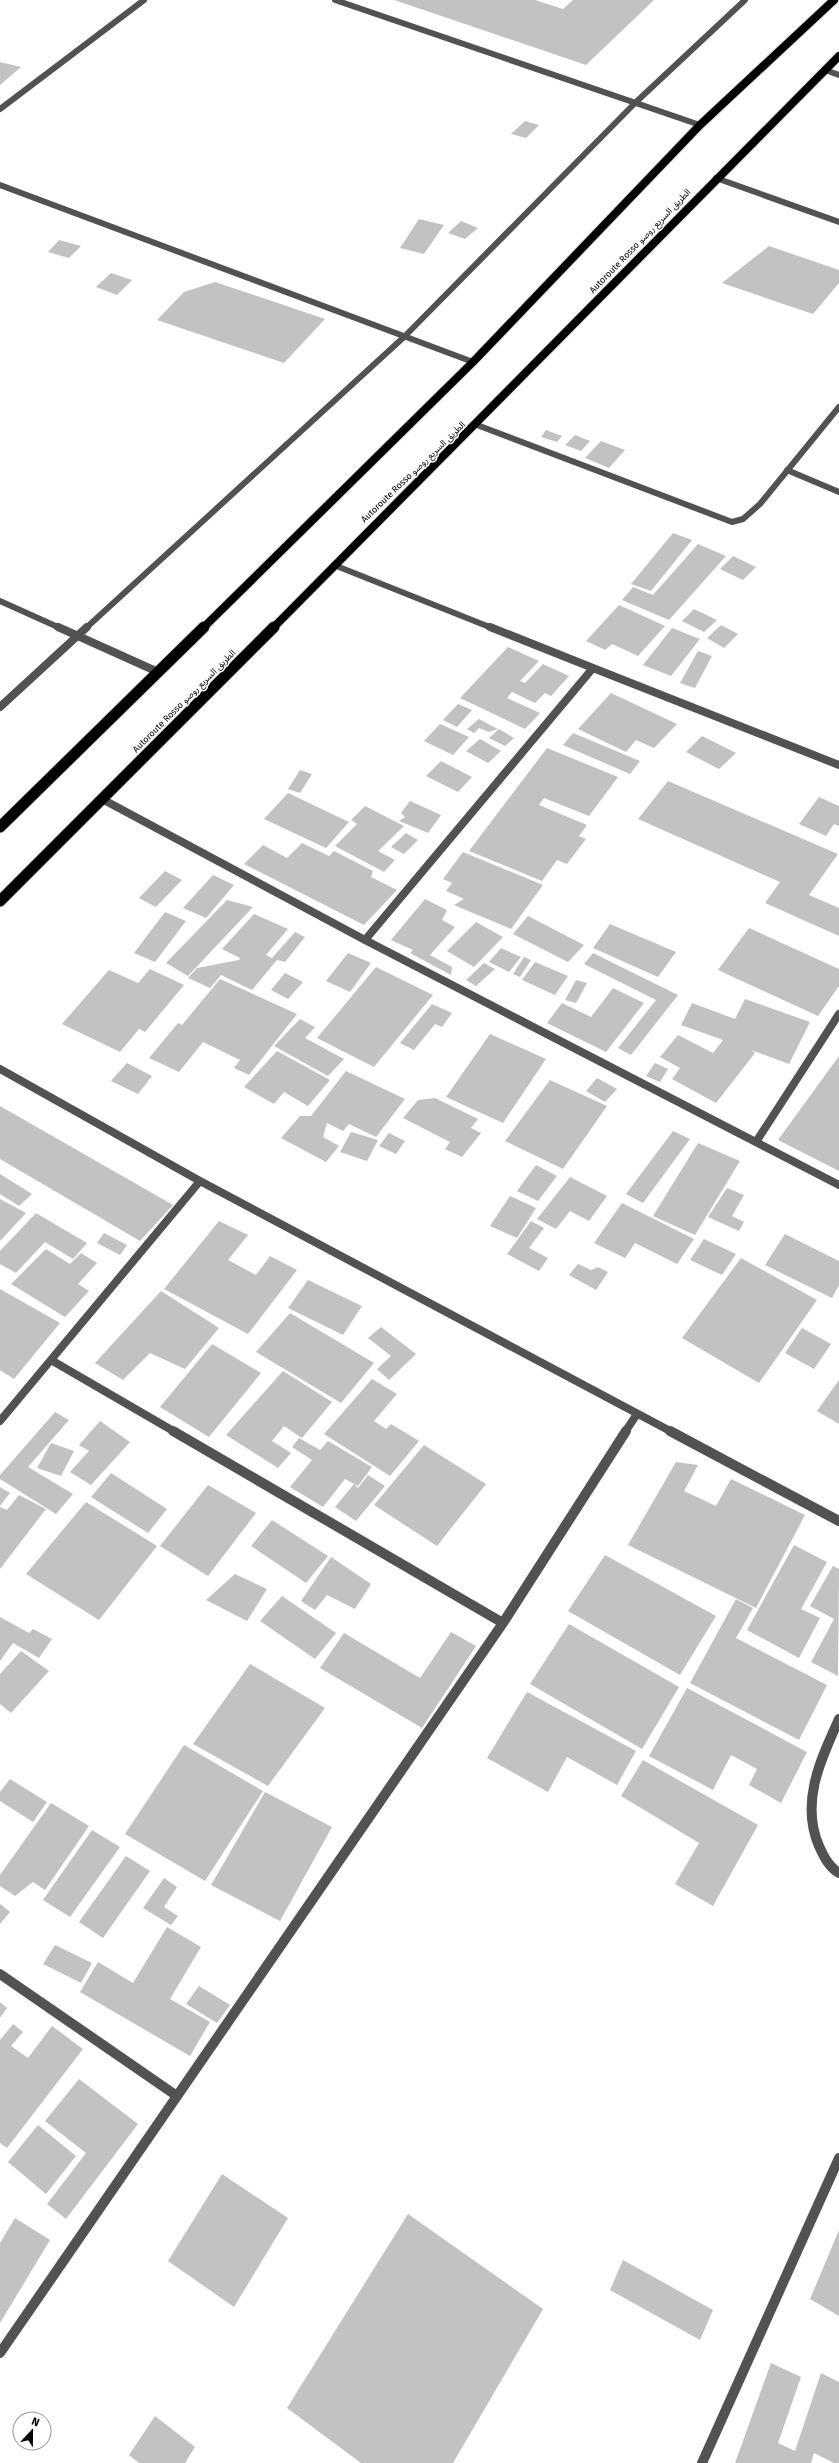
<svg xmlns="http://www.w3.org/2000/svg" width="839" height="2463" font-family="'Fira Sans','Noto Sans Arabic',sans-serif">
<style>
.building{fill:#c2c2c2}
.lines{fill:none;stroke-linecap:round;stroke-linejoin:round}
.highway-far1-casing{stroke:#dbdbdb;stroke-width:10}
.highway-casing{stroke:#dbdbdb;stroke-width:13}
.lane-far1{stroke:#525252;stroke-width:6}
.lane{stroke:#525252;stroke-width:8}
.street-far2{stroke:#525252;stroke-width:6}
.street-far1{stroke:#525252;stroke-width:8}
.street{stroke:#525252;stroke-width:10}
.highway-far1{stroke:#000;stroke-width:8}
.highway{stroke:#000;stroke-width:11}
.labels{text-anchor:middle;stroke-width:3;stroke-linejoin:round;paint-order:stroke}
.far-street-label{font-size:9px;fill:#000;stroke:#fff}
</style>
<rect width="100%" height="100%" fill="#fff"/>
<path class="building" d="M394 0H535L563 9 573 0H654L586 65Z
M0 62 21 67 0 85Z
M525 121 539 125 526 138 511 134Z
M419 219 444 225 424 254 400 248Z
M461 221 478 228 465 239 448 233Z
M59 240 81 246 69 258 48 252Z
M769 246 839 270V283L813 314 722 283Z
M111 273 132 280 117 295 96 287Z
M215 282 325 319 284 363 157 320 184 292Z
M546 430 562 436 557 442 541 437Z
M575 435 590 441 581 451 565 445Z
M601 441 625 450 609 468 585 458Z
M673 533 692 540 651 591 631 584Z
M698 544 726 556 669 620 622 600 633 587 653 595Z
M733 556 756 567 743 580 720 569Z
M619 605 665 626 638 656 612 644 605 650 586 641Z
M694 609 717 620 704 632 682 621Z
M721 625 738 634 724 648 707 638Z
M672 628 700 639 671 676 643 665Z
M508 647 539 661 520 681 525 683 543 664 569 676 551 696 545 693 535 703 512 692 507 698 540 713 525 729 460 698Z
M698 651 712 656 695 688 680 683Z
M611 693 677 724 654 748 636 740 626 752 578 729Z
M458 704 472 710 457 727 443 720Z
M479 719 498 729 489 732 479 728 474 733 467 729Z
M440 724 469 737 453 755 424 741Z
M499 729 514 738 505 746 489 738Z
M573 733 640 761 630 774 563 745Z
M702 736 736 753 719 769 686 752Z
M480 739 501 751 488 763 466 751Z
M547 748 618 777 589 816 544 798 539 805 587 825 579 836 586 839 567 864 557 860 542 881 469 851Z
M441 761 472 777 458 792 426 776Z
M300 770 312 774 300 793 288 789Z
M668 781 838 854 809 895 839 908V936L765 903 780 882 638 819Z
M288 793 349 822 326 848 264 819Z
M819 797 839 806V826L834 824 826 836 799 824Z
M410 801 441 815 428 833 399 821 405 817 401 813Z
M365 806 404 826 378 851 395 860 384 872 335 846 357 824 351 820Z
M406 833 418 840 404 854 391 847Z
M302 843 329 856 334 851 373 871 371 877 397 890 364 925 244 864 263 845 287 858Z
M463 852 543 885 511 929 454 905 464 899 446 891 452 883 443 879Z
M165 871 182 880 156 907 139 898Z
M213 875 234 885 206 918 183 908Z
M425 899 447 910 442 920 455 927 430 955 452 967 451 975 410 953 413 950 391 940Z
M227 900 253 907 188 976 166 963Z
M165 912 186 921 155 962 134 953Z
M254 914 288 929 266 955 272 958 295 932 305 937 285 962 277 960 252 990 221 975 210 988 188 978 197 968 239 960 240 958 222 949Z
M528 916 584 945 568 962 513 934Z
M476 922 503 937 474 967 447 951Z
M610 924 676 952 658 977 593 948Z
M749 928 839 969V986L818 1016 718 970Z
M501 948 521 957 509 972 489 962Z
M348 953 371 963 350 992 326 981Z
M593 953 678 995 631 1055 618 1048 656 1000 584 964Z
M524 957 531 960 520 977 513 974Z
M535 962 568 976 555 995 522 980Z
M484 963 495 969 476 986 466 980Z
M376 967 433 995 374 1067 317 1038Z
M150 969 184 985 145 1032 139 1029 120 1052 62 1024 109 970 138 983Z
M285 973 303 982 288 999 271 990Z
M220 979 297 1014 249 1075 234 1068 240 1060 203 1042 179 1072 149 1058 178 1023 182 1025Z
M576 980 587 983 576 1003 565 1000Z
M613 988 644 1003 606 1052 547 1023 562 1003 591 1017Z
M745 999 810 1022 789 1064 751 1050 755 1053 716 1103 672 1079 680 1068 660 1057 678 1035 713 1053 723 1040 681 1025 692 1003 735 1019Z
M432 1004 452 1013 442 1027 435 1024 414 1050 400 1043Z
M300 1019 315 1027 305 1038 344 1059 328 1076 274 1046Z
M490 1034 546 1059 503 1123 446 1097Z
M277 1051 330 1080 308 1106 284 1092 274 1104 244 1087Z
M839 1056V1171L778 1140Z
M127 1063 152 1076 138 1094 111 1081Z
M655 1063 668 1069 660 1082 646 1076Z
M346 1071 405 1099 376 1137 349 1124 343 1131 327 1123 323 1137 339 1146 326 1162 281 1138 300 1116H311Z
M597 1078 617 1089 605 1102 586 1091Z
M550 1080 607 1106 563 1169 505 1141Z
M435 1098 478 1119 471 1128 481 1133 462 1157 445 1149 450 1142 403 1118 418 1100Z
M0 1106 173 1205 140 1241 0 1159Z
M673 1131 690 1139 643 1203 626 1194Z
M351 1132 378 1140 367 1161 340 1152Z
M389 1133 405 1141 396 1154 379 1146Z
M698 1143 740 1161 695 1235 653 1216Z
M536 1165 557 1176 538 1201 517 1191Z
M0 1174 32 1194 19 1206 0 1194Z
M570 1177 607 1196 589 1221 570 1211 556 1229 537 1219Z
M727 1188 744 1195 732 1216 744 1222 739 1231 708 1217Z
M510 1196 536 1208 517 1238 490 1226Z
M0 1199 26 1213 0 1241Z
M622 1203 694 1239 677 1264 635 1243 625 1258 594 1243Z
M36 1213 87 1243 73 1259 45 1242 16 1273 0 1264V1251Z
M219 1221 248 1235 228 1260 256 1275 270 1256 297 1270 248 1334 164 1289Z
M531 1221 544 1228 529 1248 548 1258 539 1271 507 1254Z
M104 1233 127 1245 120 1255 97 1243Z
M785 1234 839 1261V1285L832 1298 765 1265Z
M704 1239 736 1254 722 1275 690 1260Z
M46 1249 70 1264 81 1253 97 1263 78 1284 89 1291 65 1317 11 1284Z
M741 1258 817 1300 759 1383 682 1338Z
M578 1264 591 1270 598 1267 608 1272 596 1290 569 1275Z
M308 1280 362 1306 343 1335 288 1308Z
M0 1289 60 1323 14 1379 0 1370Z
M161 1291 219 1328 185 1369 150 1353 123 1380 95 1363Z
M290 1313 374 1363 341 1403 256 1352Z
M381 1327 416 1354 389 1380 377 1369 391 1356 368 1338Z
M802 1328 831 1344 814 1369 785 1353Z
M212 1344 261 1373 209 1437 160 1407Z
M283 1371 332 1402 302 1438 284 1426 272 1441 291 1453 278 1468 226 1435Z
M372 1379 397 1394 374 1421 386 1429 391 1424 419 1441 390 1476 324 1434Z
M839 1380V1424L817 1411Z
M55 1412 69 1420 28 1467 73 1494 56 1514 0 1479V1475Z
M100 1421 130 1442 91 1485 70 1472 89 1451 79 1445Z
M299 1438 320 1450 328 1441 372 1467 358 1486 345 1479 323 1507 290 1487 312 1460 292 1447Z
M51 1443 74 1451 61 1476 37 1468Z
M424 1445 486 1484 437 1546 374 1505Z
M676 1462 698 1465 684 1491 716 1506 731 1479 805 1515 756 1608 628 1545Z
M111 1473 167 1509 148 1533 91 1497Z
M368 1475 385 1486 356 1521 335 1507 354 1484 358 1488Z
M208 1485 256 1513 208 1576 160 1546Z
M0 1487 10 1493 0 1506Z
M19 1495 46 1509 0 1569V1507L7 1510Z
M86 1502 157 1546 99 1620 26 1574Z
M272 1520 328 1556 306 1583 251 1546Z
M794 1545 827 1562 801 1609 820 1618 799 1658 747 1630Z
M605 1555 716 1616 680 1675 568 1611Z
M331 1557 371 1584 355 1609 327 1595 315 1610 301 1601Z
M833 1566 839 1569 838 1676 811 1662 834 1619 810 1606Z
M235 1574 267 1589 247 1621 206 1600Z
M282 1596 336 1633 315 1659 260 1621Z
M736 1599 753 1608 736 1638 827 1685 799 1740 690 1683Z
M0 1617 29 1633 33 1629 52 1639 39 1658 13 1643 0 1661Z
M569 1624 679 1687 642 1749 530 1684Z
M451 1632 476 1646 422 1728 320 1668 344 1633 420 1678Z
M21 1651 49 1671 11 1713 0 1704V1674Z
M250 1664 325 1708 268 1786 193 1744Z
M687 1688 807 1752 781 1803 749 1785 757 1769 731 1755 713 1790 649 1756Z
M527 1692 636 1751 617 1785 567 1757 548 1792 487 1758Z
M184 1745 263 1791 205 1881 125 1834Z
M643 1760 758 1825 713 1906 675 1884 699 1843 621 1796Z
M10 1779 47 1802 33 1822 0 1801V1792Z
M265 1792 332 1827 280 1921 211 1885Z
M51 1803 89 1826 45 1890 33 1882 15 1896 0 1886V1875Z
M92 1830 120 1847 70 1917 43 1900Z
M126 1856 150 1871 103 1938 79 1922Z
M164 1878 177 1887 164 1907 178 1916 171 1925 143 1908Z
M0 1904 10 1912 0 1924Z
M167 1927 201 1947 170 1999 210 2022 190 2056 80 1992 98 1962 133 1983Z
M55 1945 92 1963 81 1983 43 1964Z
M199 1986 230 2005 217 2023 186 2004Z
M0 2002 7 2008 0 2018Z
M13 2024 23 2032 11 2046 28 2058 52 2026 83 2049 7 2148 0 2143V2040Z
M79 2079 138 2124 66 2219 47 2204 86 2153 45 2121Z
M38 2125 76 2156 46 2194 8 2162Z
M222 2174 288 2218 234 2307 168 2261Z
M408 2214 543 2309 453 2463H361L287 2408Z
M15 2218 50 2240 0 2323V2243Z
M839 2230V2316L810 2299Z
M623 2260 713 2310 700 2340 610 2290Z
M771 2363 801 2377 778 2443 795 2451 821 2373 839 2382V2463H834L814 2453 811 2463H735Z
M155 2416 195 2447 185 2463H139L129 2455Z"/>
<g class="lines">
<g class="highway-far1-casing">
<path id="highway-far1" d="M203 628 473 362 700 125 834 0
M273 628 839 56"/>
</g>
<g class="highway-casing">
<path id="highway" d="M0 827 204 627
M0 901 274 627"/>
</g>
<path class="lane-far1" d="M86 628 404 337 635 103 745 0"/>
<path class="lane" d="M0 707 87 627"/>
<path class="street-far2" d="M335 0 700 125
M825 70 839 75
M0 109 144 0
M716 178 839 222
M0 185 473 362
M477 425 732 522 743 519 760 504 839 407
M787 470 839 492
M334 565 492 628
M0 601 60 628"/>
<path class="street-far1" d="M58 627 158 672
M593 668 839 765
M102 799 365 940 839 1185
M365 940 593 668 490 627
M0 1069 200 1181 672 1432
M756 1142 839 1014
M51 1360 175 1432
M0 1421 200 1181
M625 1432 637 1414"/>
<path class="street" d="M173 1431 503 1623
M670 1431 839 1521
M839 1719C821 1759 800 1802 819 1846 824 1857 829 1867 839 1873
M0 1974 177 2096
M0 2353 503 1623 626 1431
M702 2463 839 2158"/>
<use href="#highway-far1" class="highway-far1"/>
<use href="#highway" class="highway"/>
</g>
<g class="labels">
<g class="far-street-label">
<text transform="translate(640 241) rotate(-46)" y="3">Autoroute Rosso الطريق السريع روصو</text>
<text transform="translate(413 472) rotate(-44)" y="3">Autoroute Rosso الطريق السريع روصو</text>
<text transform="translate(184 701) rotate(-45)" y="3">Autoroute Rosso الطريق السريع روصو</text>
</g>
</g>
<g transform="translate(32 2431) rotate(22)"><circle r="19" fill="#ffffff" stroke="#999999"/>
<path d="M0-3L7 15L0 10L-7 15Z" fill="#000000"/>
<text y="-6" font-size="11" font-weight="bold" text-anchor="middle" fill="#000000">N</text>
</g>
</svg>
